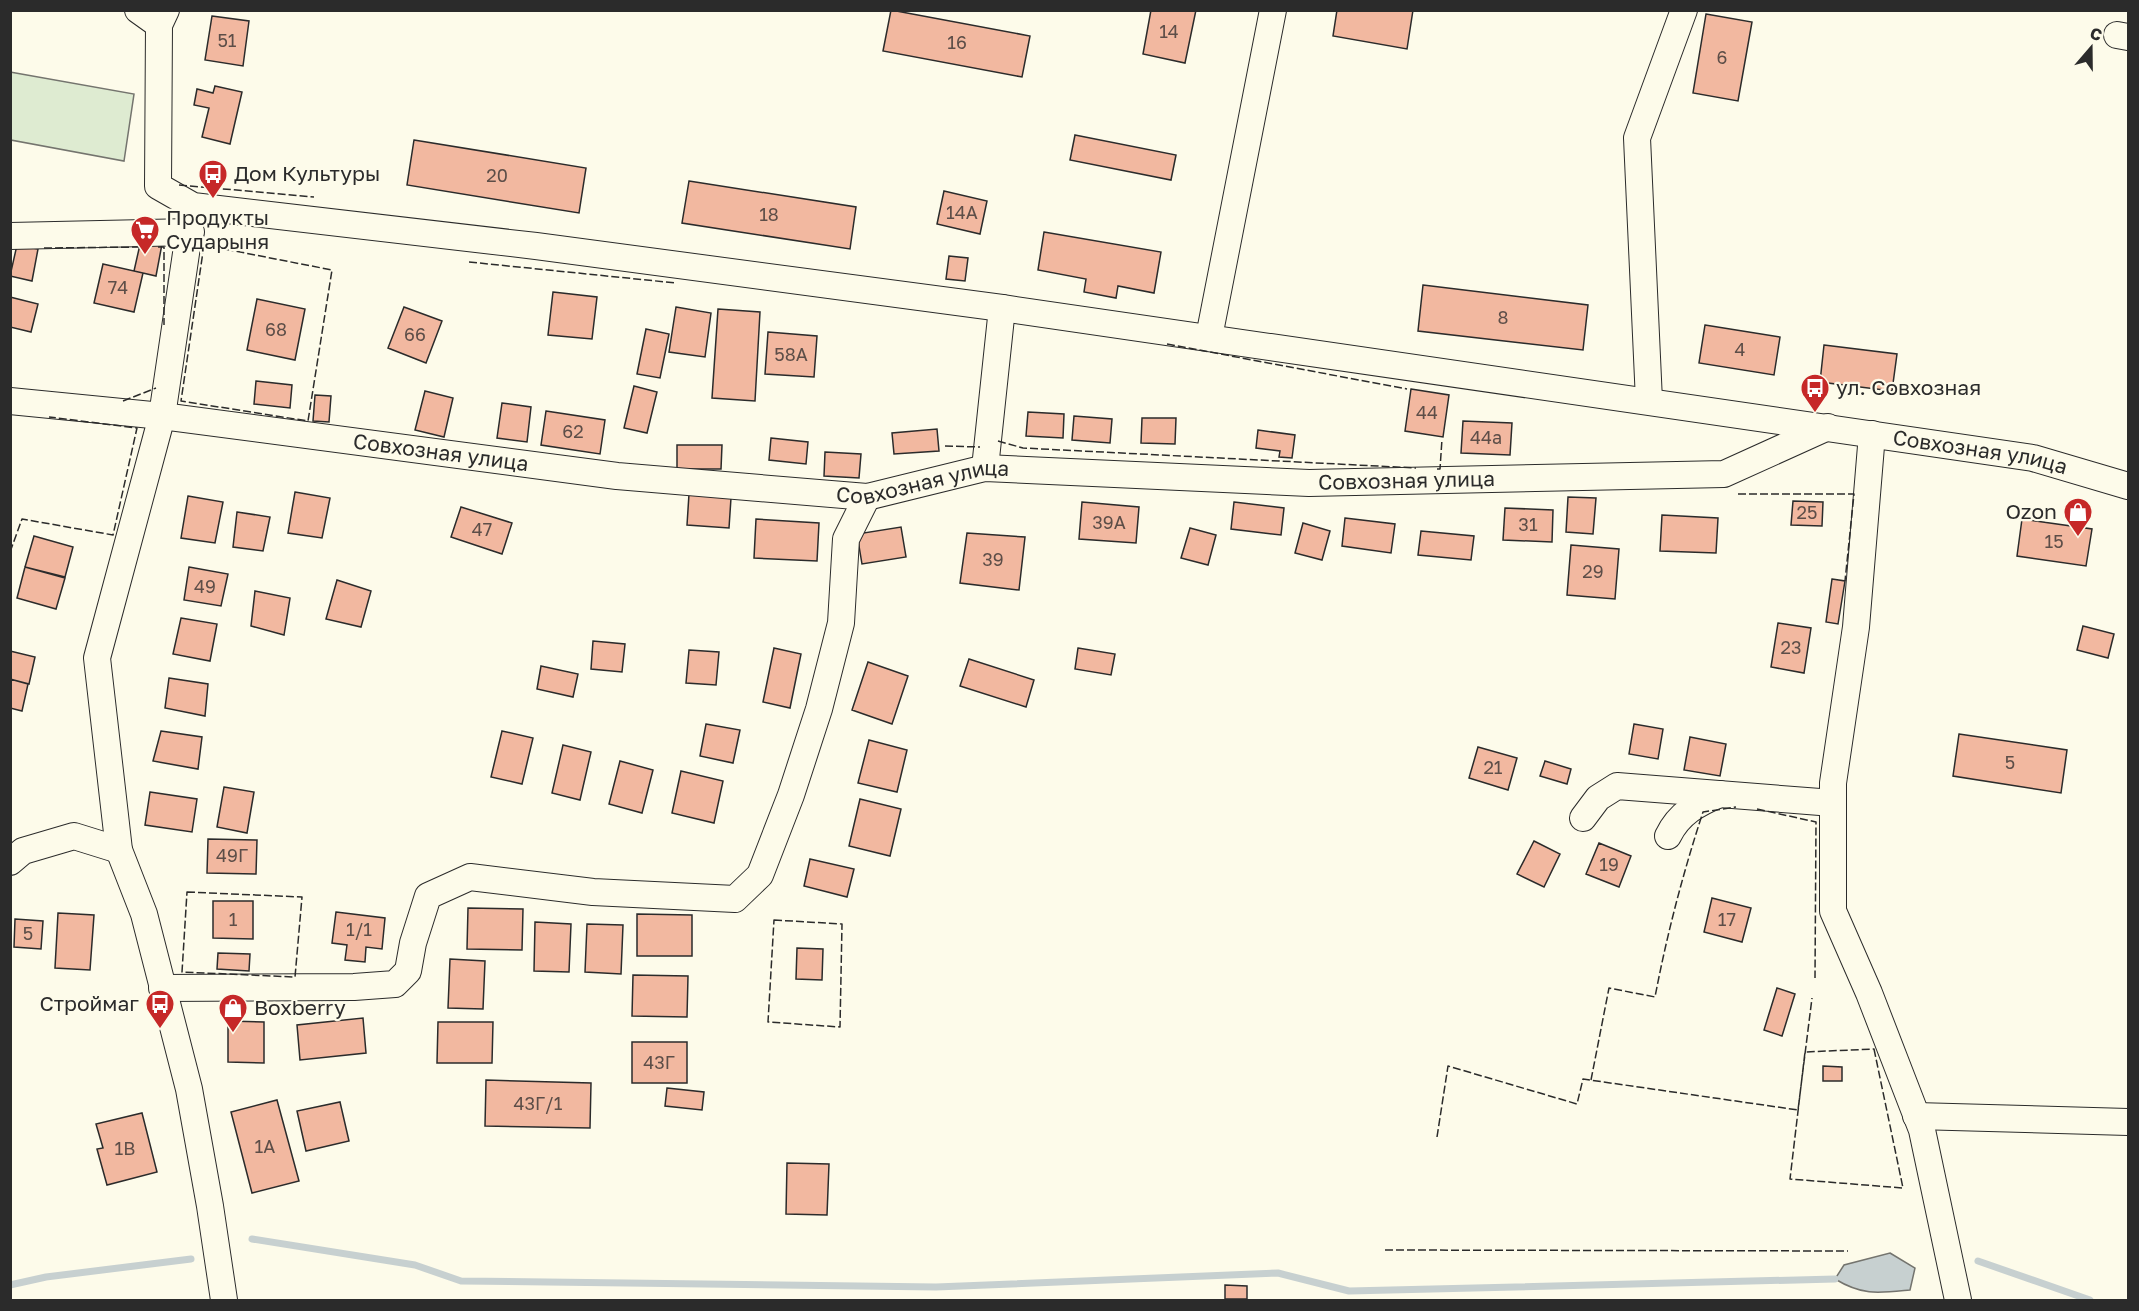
<svg xmlns="http://www.w3.org/2000/svg" width="2139" height="1311" font-family="'Golos Text',sans-serif">
<style>
.green{fill:#deebd1;stroke:#74746e;stroke-width:1.5}
.water{fill:#c7d0d0;stroke:#74746e;stroke-width:1.5}
.lines{fill:none;stroke-linecap:round;stroke-linejoin:round}
.stream{stroke:#c7d0d0;stroke-width:7}
.building{fill:#f2b8a0;stroke:#2b2b2b;stroke-width:1.5}
.minor-casing{stroke:#2b2b2b;stroke-width:28}
.minor{stroke:#fdfbea;stroke-width:26}
.fence{stroke:#2b2b2b;stroke-width:1.5;stroke-dasharray:8 3;stroke-linecap:butt}
.labels{text-anchor:middle;stroke-width:4.5;stroke-linejoin:round;paint-order:stroke}
.number-label{font-size:18px;fill:#5d4e48}
.poi-label{font-size:21px;fill:#2b2b2b;stroke:#fdfbea;text-anchor:start}
.street-label{font-size:21px;fill:#2b2b2b;stroke:#fdfbea}
</style>
<rect width="100%" height="100%" fill="#fdfbea"/>
<path class="green" d="M10 72 134 94 124 161 11 140Z"/>
<path class="water" d="M1890 1253 1915 1268 1910 1290C1879 1293 1863 1296 1835 1279L1844 1265Z"/>
<g class="lines">
<path class="stream" d="M252 1239 415 1265 461 1281 936 1287 1278 1273 1349 1291 1835 1279
M1978 1261 2090 1300
M10 1285 46 1277 191 1259"/>
</g>
<path class="building" d="M891 10 1030 36 1022 77 883 51Z
M1151 10H1196L1185 63 1143 54Z
M1337 10H1413L1407 49 1333 36Z
M1706 14 1752 22 1738 101 1693 93Z
M212 16 249 21 243 66 205 60Z
M215 86 242 92 230 144 202 137 209 108 194 105 197 89 213 93Z
M1075 135 1176 155 1171 180 1070 160Z
M414 140 586 168 579 213 407 185Z
M689 181 856 207 850 249 682 223Z
M944 191 987 201 980 234 937 224Z
M1044 232 1161 252 1154 293 1118 286 1116 298 1084 292 1086 279 1038 270Z
M141 240 162 244 156 276 134 271Z
M17 245 38 249 32 281 10 276Z
M949 256 968 258 965 281 946 279Z
M103 264 143 273 134 312 94 303Z
M1423 285 1588 305 1583 350 1418 331Z
M553 292 597 297 592 339 548 335Z
M10 297 38 304 31 332 10 327Z
M257 299 305 309 295 360 247 350Z
M404 307 442 321 426 363 388 348Z
M676 307 711 313 705 357 669 352Z
M718 309 760 312 755 401 712 398Z
M1705 325 1780 337 1774 375 1699 363Z
M646 329 669 334 660 378 637 374Z
M768 332 817 336 814 377 765 374Z
M1824 345 1897 354 1892 391 1820 382Z
M256 381 292 385 290 408 254 404Z
M634 386 657 392 647 433 624 428Z
M1411 389 1449 395 1443 437 1405 431Z
M425 391 453 398 444 437 415 430Z
M315 395 331 396 329 422 313 421Z
M502 403 531 407 527 442 497 438Z
M546 411 605 420 600 454 541 445Z
M1028 412 1064 414 1063 438 1026 436Z
M1074 416 1112 419 1110 443 1072 440Z
M1142 418H1176L1175 444 1141 443Z
M1463 421 1512 423 1510 455 1461 453Z
M937 429 939 451 894 454 892 433Z
M1258 430 1295 435 1292 458 1279 457 1280 451 1256 448Z
M771 438 808 442 806 464 769 460Z
M677 445H722L721 469H677Z
M825 452 861 454 859 478 824 476Z
M295 492 330 498 322 538 288 533Z
M689 494 731 498 729 528 687 525Z
M188 496 223 502 215 543 181 538Z
M1568 497 1596 498 1593 534 1566 532Z
M1793 501 1823 502 1822 526 1791 525Z
M1082 502 1139 507 1136 543 1079 539Z
M1234 502 1284 508 1281 535 1231 529Z
M461 507 512 523 502 554 451 537Z
M1505 508 1553 510 1552 542 1503 540Z
M237 512 270 517 263 551 233 547Z
M1662 515 1718 518 1716 553 1660 551Z
M1345 518 1395 524 1391 553 1342 546Z
M756 519 819 523 817 561 754 558Z
M2022 519 2092 529 2086 566 2017 556Z
M1303 523 1330 531 1322 560 1295 553Z
M901 527 906 557 862 564 857 534Z
M1190 528 1216 535 1208 565 1181 558Z
M1421 531 1474 536 1471 560 1418 555Z
M967 533 1025 537 1019 590 960 583Z
M34 536 73 547 65 577 25 567Z
M1571 545 1619 549 1615 599 1567 595Z
M25 567 65 578 56 609 17 598Z
M189 567 228 574 221 606 184 600Z
M1832 579 1845 581 1838 624 1826 622Z
M337 580 371 591 361 627 326 619Z
M255 591 290 598 284 635 251 626Z
M181 618 217 624 210 661 173 654Z
M1778 623 1811 628 1804 673 1771 667Z
M2083 626 2114 634 2108 658 2077 650Z
M593 641 625 644 622 672 591 669Z
M774 648 801 654 790 708 763 702Z
M1078 648 1115 654 1111 675 1075 669Z
M689 650 719 652 716 685 686 683Z
M10 651 35 657 29 684 10 679Z
M969 659 1034 680 1026 707 960 686Z
M868 662 908 676 892 724 852 710Z
M541 666 578 674 573 697 537 689Z
M169 678 208 684 205 716 165 708Z
M10 679 28 684 22 711 10 708Z
M706 724 740 730 733 763 700 756Z
M1634 724 1663 729 1658 759 1629 754Z
M161 731 202 737 198 769 153 761Z
M502 731 533 738 522 784 491 777Z
M1959 734 2067 750 2061 793 1953 776Z
M1690 737 1726 744 1720 776 1684 770Z
M869 740 907 750 897 792 858 783Z
M563 745 591 752 580 800 552 793Z
M1478 747 1517 758 1508 790 1469 778Z
M620 761 653 770 642 813 609 804Z
M1545 761 1571 769 1567 784 1540 776Z
M681 771 723 781 714 823 672 813Z
M224 787 254 792 247 833 217 827Z
M150 792 197 799 192 832 145 825Z
M860 799 901 809 890 856 849 846Z
M208 839 257 840 256 874 207 873Z
M1534 841 1560 854 1544 887 1517 874Z
M1599 843 1631 856 1619 887 1586 874Z
M810 859 854 869 847 897 804 886Z
M1712 898 1751 908 1742 942 1704 932Z
M213 901H253V939L213 938Z
M468 908 523 909 522 950 467 949Z
M336 912 385 918 382 949 366 947 365 962 345 960 347 945 332 943Z
M58 913 94 915 90 970 55 968Z
M637 914 692 915V956H637Z
M15 919 43 921 41 949 14 947Z
M535 922 571 924 569 972 534 971Z
M587 924 623 925 621 974 585 972Z
M797 948 823 949 822 980 796 979Z
M218 953 250 954 249 971 217 969Z
M450 959 485 961 483 1009 448 1008Z
M633 975 688 976 687 1017 632 1016Z
M1777 988 1795 994 1782 1036 1764 1030Z
M363 1018 366 1053 300 1060 297 1025Z
M228 1021 264 1022V1063L228 1062Z
M438 1022H493L492 1063H437Z
M632 1042H687V1083H632Z
M1823 1066 1842 1067V1081H1823Z
M486 1080 591 1083 590 1128 485 1126Z
M667 1088 704 1092 702 1110 665 1106Z
M277 1100 299 1181 252 1193 231 1112Z
M340 1102 349 1141 306 1151 297 1111Z
M142 1113 157 1172 107 1185 97 1149 103 1148 96 1124Z
M787 1163 829 1164 827 1215 786 1214Z
M1225 1285 1247 1286V1299H1225Z"/>
<g class="lines">
<g class="minor-casing">
<g id="minor">
<path d="M138 10 159 25"/>
<path id="s1" d="M166 10 159 25 158 186 193 206 536 246 1002 308 2033 458 2128 486"/>
<path d="M2117 35 2128 37"/>
<path d="M193 206 162 416 97 658 119 850 144 914 189 1089 210 1206 224 1300"/>
<path d="M10 236 191 232"/>
<path d="M1209 337 1273 10"/>
<path id="s2" d="M10 401 162 416 617 476 867 497 985 468 1309 483 1724 474 1828 427"/>
<path d="M1649 401 1637 138 1684 10"/>
<path d="M1872 434 1856 627 1833 783V911L1869 993 1922 1130 1958 1300"/>
<path d="M985 468 1002 308"/>
<path d="M1583 818 1598 798 1617 786 1833 803"/>
<path d="M1668 836C1679 813 1698 803 1720 794"/>
<path d="M10 862 23 851 74 836 119 850"/>
<path d="M162 988 354 987 395 984 408 971 413 943 428 896 470 877 593 892 735 899 760 875 791 795 819 709 841 623 846 539 867 497"/>
<path d="M1916 1116 2128 1122"/>
</g>
</g>
<use href="#minor" class="minor"/>
<path class="fence" d="M179 185 314 197
M204 245 332 270 308 421 181 401Z
M158 247H164V325
M44 248 143 247
M469 262 676 283
M1167 344 1407 389
M123 401 156 388
M998 441 1023 448 1416 468
M945 446 980 447
M1437 469H1440L1442 439
M1738 494H1854L1845 581
M10 552 22 519 113 535 137 428 49 417
M1757 809 1816 822 1815 978
M187 892 302 897 295 977 182 972Z
M774 920 842 924 840 1027 768 1022Z
M1874 1049 1903 1188 1790 1179 1805 1052Z
M1591 1080 1609 988 1655 997C1667 934 1683 873 1703 812L1736 807
M1437 1137 1448 1066 1577 1104 1583 1079 1798 1110 1812 998
M1385 1250 1848 1251"/>
</g>
<defs>
<g id="bus-pin" transform="scale(1.5)"><path d="M0 17L-7.5 6A9.5 9.5 0 1 1 7.5 6Z" fill="#c62828" stroke="#fdfbea"/><path d="M-5-6H5V4H4V6H2V4H-2V6H-4V4H-5ZM-3.5-4V0h7V-4ZM-3.5 1.2v1.5H-2V1.2ZM2 1.2v1.5H3.5V1.2Z" fill="#fff"/></g>
<g id="supermarket-pin" transform="scale(1.5)"><path d="M0 17L-7.5 6A9.5 9.5 0 1 1 7.5 6Z" fill="#c62828" stroke="#fdfbea"/><path d="M-6-5.5h2.5l.6 2H6L4.5 2H-2.5L-4.4-4H-6ZM-1.5 3.2a1.3 1.3 0 1 0 .1 0ZM3 3.2a1.3 1.3 0 1 0 .1 0Z" fill="#fff"/></g>
<g id="shop-pin" transform="scale(1.5)"><path d="M0 17L-7.5 6A9.5 9.5 0 1 1 7.5 6Z" fill="#c62828" stroke="#fdfbea"/><path d="M-5-2.5h2.3a2.7 3.5 0 0 1 5.4 0H5L5.5 6h-11ZM-1.5-2.5h3a1.5 2.3 0 0 0-3 0Z" fill="#fff"/></g>
</defs>
<g fill-rule="evenodd">
<use href="#bus-pin" x="213" y="174"/>
<use href="#supermarket-pin" x="145" y="230"/>
<use href="#bus-pin" x="1815" y="388"/>
<use href="#shop-pin" x="2078" y="512"/>
<use href="#bus-pin" x="160" y="1004"/>
<use href="#shop-pin" x="233" y="1008"/>
</g>
<g class="labels">
<g class="number-label">
<text x="1169" y="38">14</text>
<text x="227" y="47">51</text>
<text x="957" y="49">16</text>
<text x="1722" y="64">6</text>
<text x="497" y="182">20</text>
<text x="962" y="219">14А</text>
<text x="769" y="221">18</text>
<text x="118" y="294">74</text>
<text x="1503" y="324">8</text>
<text x="276" y="336">68</text>
<text x="415" y="341">66</text>
<text x="1740" y="356">4</text>
<text x="791" y="361">58А</text>
<text x="1427" y="419">44</text>
<text x="573" y="438">62</text>
<text x="1486" y="444">44а</text>
<text x="1807" y="519">25</text>
<text x="1109" y="529">39А</text>
<text x="1528" y="531">31</text>
<text x="482" y="536">47</text>
<text x="2054" y="548">15</text>
<text x="993" y="566">39</text>
<text x="1593" y="578">29</text>
<text x="205" y="593">49</text>
<text x="1791" y="654">23</text>
<text x="2010" y="769">5</text>
<text x="1493" y="774">21</text>
<text x="232" y="862">49Г</text>
<text x="1609" y="871">19</text>
<text x="233" y="926">1</text>
<text x="1727" y="926">17</text>
<text x="359" y="936">1/1</text>
<text x="28" y="940">5</text>
<text x="659" y="1069">43Г</text>
<text x="538" y="1110">43Г/1</text>
<text x="265" y="1153">1А</text>
<text x="125" y="1155">1В</text>
</g>
<g class="poi-label">
<text x="234" y="181">Дом Культуры</text>
<text x="166" y="225">Продукты<tspan x="166" dy="24">Сударыня</tspan></text>
<text x="1836" y="395">ул. Совхозная</text>
<text x="2057" y="519" text-anchor="end">Ozon</text>
<text x="139" y="1011" text-anchor="end">Строймаг</text>
<text x="254" y="1015">Boxberry</text>
</g>
<g class="street-label">
<text dy="7" stroke="none"><textPath href="#s2" startOffset="434">Совхозная улица</textPath></text>
<text dy="7" stroke="none"><textPath href="#s1" startOffset="2022">Совхозная улица</textPath></text>
<text dy="7" stroke="none"><textPath href="#s2" startOffset="1406">Совхозная улица</textPath></text>
<text dy="7" stroke="none"><textPath href="#s2" startOffset="920">Совхозная улица</textPath></text>
</g>
</g>
<rect width="2139" height="1311" fill="none" stroke="#2b2b2b" stroke-width="24"/>
<g transform="translate(2091 48) rotate(20)" stroke="#fdfbea" stroke-width="4.5" paint-order="stroke">
<path d="M0-4.5L10 22L0 15L-10 22Z" fill="#2b2b2b"/>
<text y="-9" font-size="16" font-weight="bold" text-anchor="middle" fill="#2b2b2b">С</text>
</g>
</svg>
